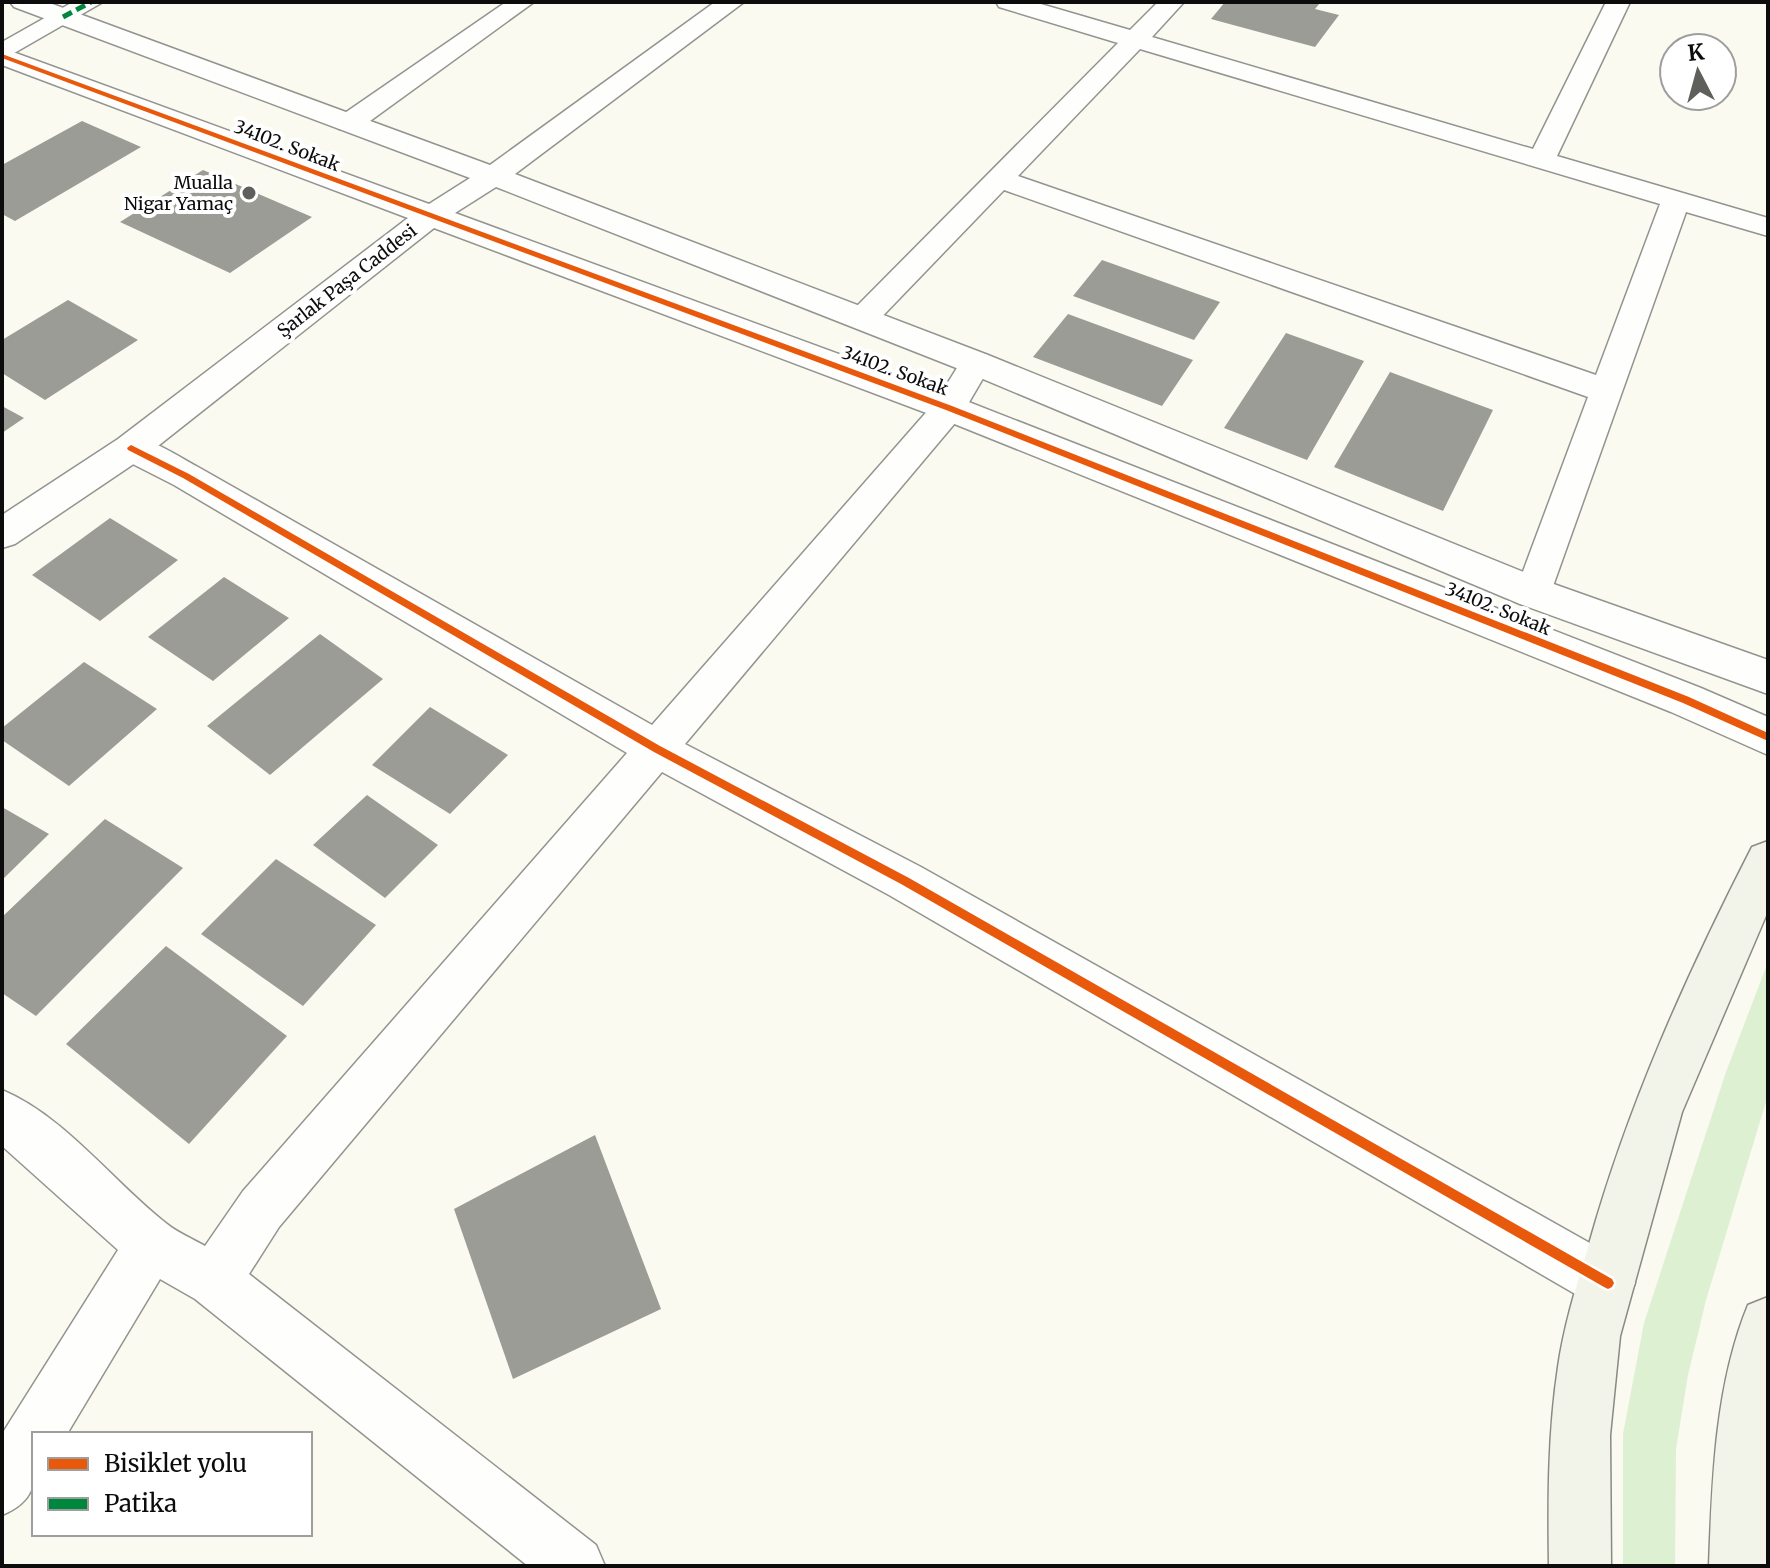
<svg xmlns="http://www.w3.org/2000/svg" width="1770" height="1568" font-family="Merriweather,serif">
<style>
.green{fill:#ddf0d1}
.building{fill:#9c9c96}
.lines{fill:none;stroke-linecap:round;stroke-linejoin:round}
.minor-casing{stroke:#93938f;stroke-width:3}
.tertiary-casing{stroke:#93938f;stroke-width:3}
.secondary-casing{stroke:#8a8a85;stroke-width:3}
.minor{fill:#fefefd;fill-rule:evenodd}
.tertiary{fill:#fefefd;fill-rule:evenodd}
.secondary{fill:#f3f4e9;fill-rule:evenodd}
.quiet{stroke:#00873e;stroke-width:5;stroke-dasharray:10 5;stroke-linecap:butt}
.cycleway-casing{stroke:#fff;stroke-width:5}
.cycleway{fill:#e8590c;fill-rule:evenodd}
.poi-dot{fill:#5f5f5c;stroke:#fff;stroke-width:3}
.labels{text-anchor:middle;stroke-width:8;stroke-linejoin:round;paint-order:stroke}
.far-street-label{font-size:18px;fill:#0c0c0c;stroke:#fff}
.far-poi-label{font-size:18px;fill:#0c0c0c;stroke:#fff;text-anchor:end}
</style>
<rect width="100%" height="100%" fill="#fafaf0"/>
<path class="green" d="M1768 962V1095L1706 1300 1688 1375 1676 1449 1675 1566H1623V1434L1644 1323 1726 1072Z"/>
<path class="building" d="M1225 2H1316L1320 3 1315 9 1339 15 1315 47 1211 19Z
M82 121 141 147 15 221 2 214V165Z
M203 170 312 217 230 273 120 222Z
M1102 260 1220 302 1194 340 1073 296Z
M68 300 138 340 45 400 2 373V340Z
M1068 314 1193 360 1162 406 1033 357Z
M1286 333 1364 361 1307 460 1224 428Z
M1390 372 1493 410 1443 511 1334 467Z
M2 406 24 418 2 433Z
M110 518 178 560 100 621 32 575Z
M224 577 289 618 213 681 148 637Z
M320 634 383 679 270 775 207 726Z
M84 662 157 709 69 786 2 740V728Z
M430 707 508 755 450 814 372 765Z
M367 795 438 845 385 898 313 845Z
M2 807 49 834 2 880Z
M105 819 183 868 36 1016 2 993V917Z
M276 859 376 925 303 1006 201 934Z
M166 946 287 1036 189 1144 66 1044Z
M595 1135 661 1309 513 1379 454 1209Z"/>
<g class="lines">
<g class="minor-casing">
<path id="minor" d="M73 2H103L2 60V42Z
M506 2H534L359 129H339L335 123 339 117Z
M996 2H1034L1130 30 1158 2H1184L1152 37 1533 149 1606 2H1630L1557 156 1768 218V236L1686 212 1547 603 1534 608 1521 603 1515 593 1588 397 1004 190 873 326 862 329 851 326 846 319 851 312 1118 43 999 7ZM1140 49 1660 204 1596 375 1018 176Z
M976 352 987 355 992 363 961 416 685 744 921 867 1627 1264 1635 1283 1627 1302 1608 1310 1589 1302 889 895 662 772 279 1227 249 1274 596 1545 605 1566H528L195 1299 160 1279 67 1434H34C34 1473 43 1498 2 1515V1434L118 1250 2 1146V1090C66 1117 113 1182 167 1224 178 1233 193 1239 205 1246L243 1191 627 753 174 485 119 457 114 448 119 439C145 432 175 455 198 467L652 725 937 400 965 355Z"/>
</g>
<g class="tertiary-casing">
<path id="tertiary" d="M10 2H47L490 165 715 2H744L515 174 988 355 1548 582 1768 660V694L1520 604 964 371 496 187 455 213 961 399 1701 688 1768 717V755L1671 712 937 417 434 228 144 457 15 544 2 548V515L118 439 408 218 2 65V48L429 204 470 178 14 7Z"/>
</g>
<g class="secondary-casing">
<path id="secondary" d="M1768 841V911L1682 1112 1620 1336 1610 1435 1611 1566H1549C1548 1500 1548 1433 1558 1367 1564 1325 1577 1284 1589 1244 1628 1105 1686 976 1752 847Z
M1768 1297V1566H1709C1712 1481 1715 1385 1748 1305Z"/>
</g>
<use href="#minor" class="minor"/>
<use href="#tertiary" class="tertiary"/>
<use href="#secondary" class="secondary"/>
<path class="quiet" d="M63 17 91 2"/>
<g class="cycleway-casing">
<path id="cycleway" d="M2 54 952 406 1689 697 1768 733V741L1683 703 946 410 2 58Z
M131 445 189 474 660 746 909 878 1612 1279 1614 1283 1612 1287 1608 1289 1604 1287 901 884 654 752 183 478 128 450 127 448Z"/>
</g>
<use href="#cycleway" class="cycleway"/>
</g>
<circle class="poi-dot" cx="249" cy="193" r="8"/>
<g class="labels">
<g class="far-street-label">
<text transform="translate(287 146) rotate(21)" y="6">34102. Sokak</text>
<text transform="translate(347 281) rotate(-38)" y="6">Şarlak Paşa Caddesi</text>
<text transform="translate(895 371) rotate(20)" y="6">34102. Sokak</text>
<text transform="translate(1498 609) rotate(22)" y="6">34102. Sokak</text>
</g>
<g class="far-poi-label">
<text x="233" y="189">Mualla<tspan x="233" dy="21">Nigar Yamaç</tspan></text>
</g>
</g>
<rect width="1770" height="1568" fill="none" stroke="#0c0c0c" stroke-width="8"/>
<rect x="32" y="1432" width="280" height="104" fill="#ffffff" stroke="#9e9e9e" stroke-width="2"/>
<rect x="48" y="1458" width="40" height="12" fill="#e8590c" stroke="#9e9e9e" stroke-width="2"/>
<text x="104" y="1472" font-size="24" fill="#0c0c0c">Bisiklet yolu</text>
<rect x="48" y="1498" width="40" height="12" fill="#00873e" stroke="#9e9e9e" stroke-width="2"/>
<text x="104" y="1512" font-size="24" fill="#0c0c0c">Patika</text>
<g transform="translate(1698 72) rotate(354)"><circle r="38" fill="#ffffff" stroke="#9e9e9e" stroke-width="2"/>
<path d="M0-6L14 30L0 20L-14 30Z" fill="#5f5f5c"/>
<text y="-12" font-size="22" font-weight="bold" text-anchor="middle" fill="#0c0c0c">K</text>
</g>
</svg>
